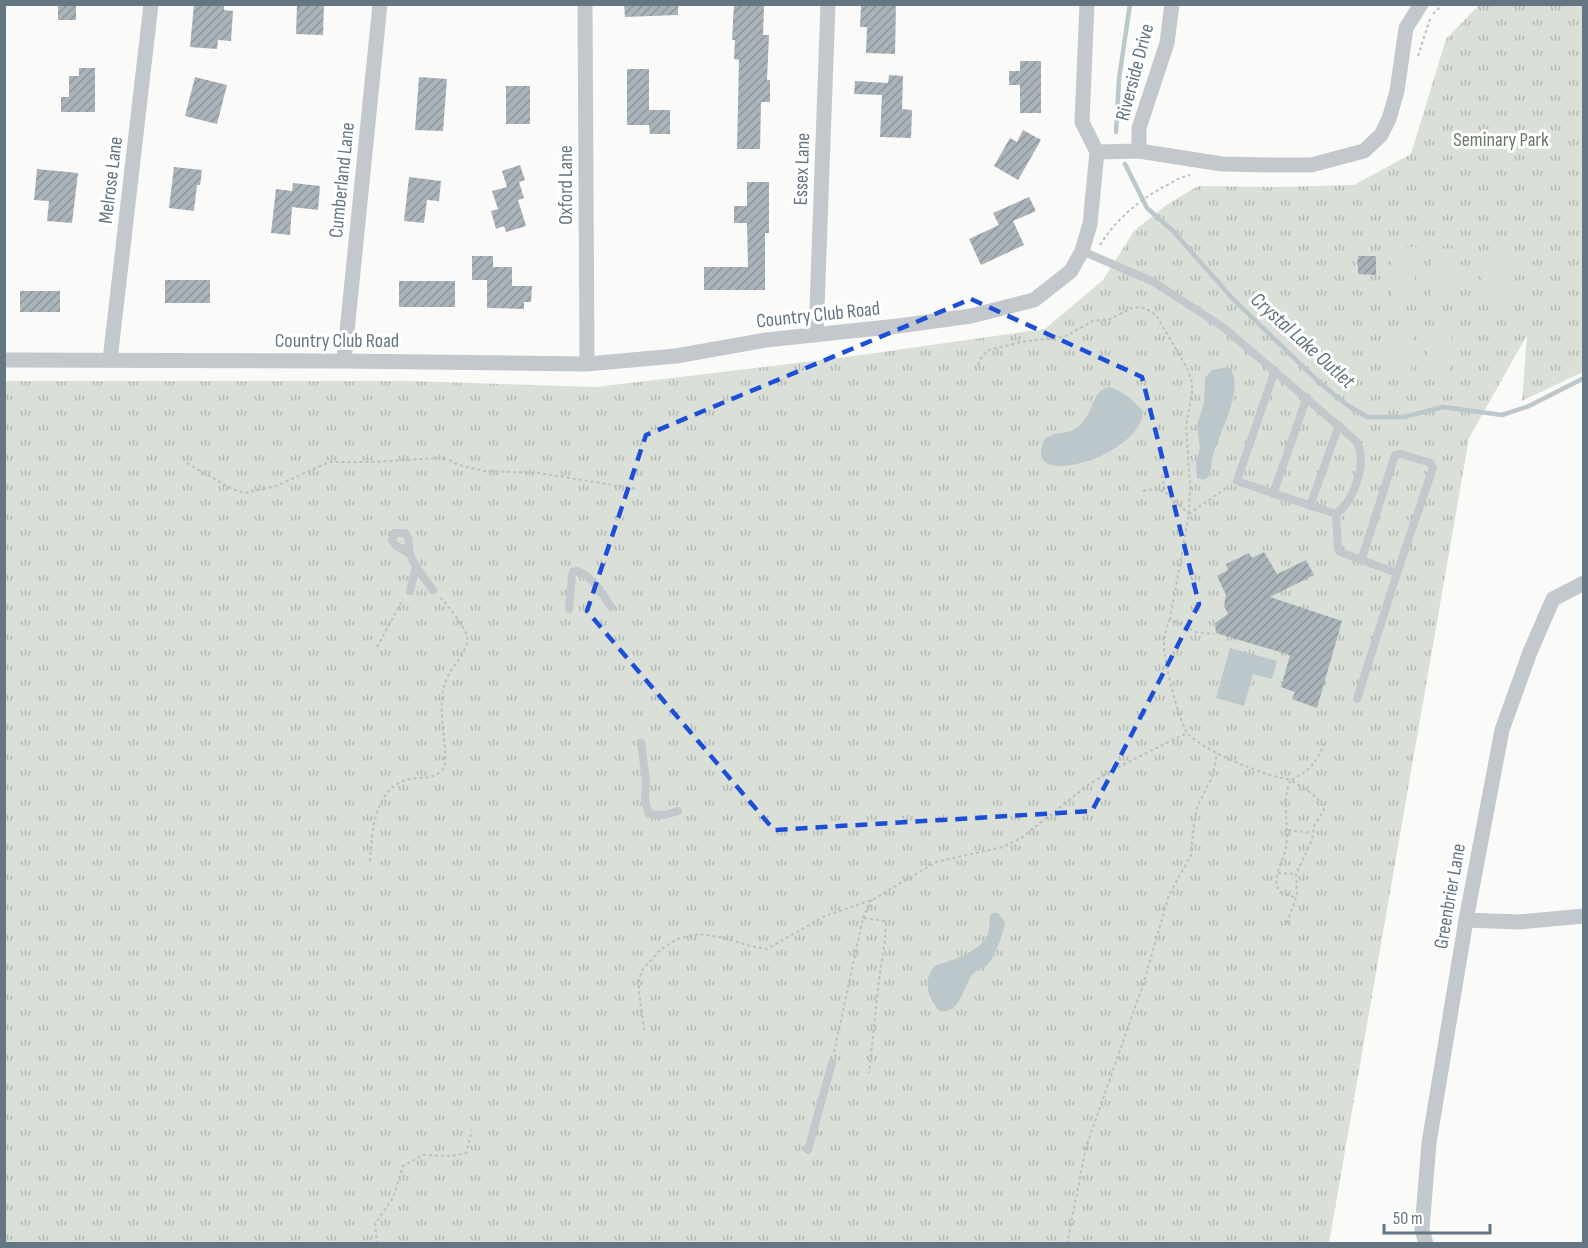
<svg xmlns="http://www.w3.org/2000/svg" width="1588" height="1248" font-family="'Sofia Sans Condensed',sans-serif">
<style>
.grass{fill:url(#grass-tufts)}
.pitch{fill:#dadfd7}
.water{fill:#bbc7cb}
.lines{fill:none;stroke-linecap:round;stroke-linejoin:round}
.stream{stroke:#bbc7cb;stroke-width:4.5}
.building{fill:url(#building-hatch)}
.path{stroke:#bbbfc2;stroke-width:2;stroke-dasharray:3 3;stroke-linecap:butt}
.service{stroke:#c3c8cc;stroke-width:8}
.minor{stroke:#c3c8cc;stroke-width:15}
.marked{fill:none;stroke:#1d4ed8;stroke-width:4.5;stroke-dasharray:12 8;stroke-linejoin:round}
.labels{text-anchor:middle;stroke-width:6;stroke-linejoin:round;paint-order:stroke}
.street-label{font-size:20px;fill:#657683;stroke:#fff}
.park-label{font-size:20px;fill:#687a64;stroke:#fff}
.water-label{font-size:21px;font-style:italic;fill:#60757c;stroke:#fff}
</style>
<defs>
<pattern id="grass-tufts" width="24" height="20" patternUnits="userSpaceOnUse" patternTransform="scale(1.5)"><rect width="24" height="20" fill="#dadfd7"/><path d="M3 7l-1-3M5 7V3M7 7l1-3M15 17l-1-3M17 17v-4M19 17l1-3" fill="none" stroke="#b4b9b4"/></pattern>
<pattern id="building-hatch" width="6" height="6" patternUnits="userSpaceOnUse" patternTransform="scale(1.5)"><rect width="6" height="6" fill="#aab3b9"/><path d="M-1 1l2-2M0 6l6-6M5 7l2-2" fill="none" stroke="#8e969c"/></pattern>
</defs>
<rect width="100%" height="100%" fill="#fafaf8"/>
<path class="grass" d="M1482 4 1583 5V372L1522 401 1527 335 1469 438 1329 1243H5V381H412L596 387 847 357 1045 329 1103 280 1134 231 1165 206 1198 186 1278 187 1354 185 1411 154 1446 39 1478 6Z"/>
<path class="pitch" d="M1393 246 1416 247 1414 298 1391 297Z
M1432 248 1455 249 1453 300 1430 299Z
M1484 250 1508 251 1506 302 1482 301Z
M1390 326 1413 327 1411 378 1387 377Z
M1428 328 1452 329 1449 380 1426 379Z"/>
<path class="water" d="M1228 367C1247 383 1220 432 1214 452 1211 459 1212 469 1209 475 1206 481 1202 480 1197 478L1196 462 1200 448 1197 425 1204 403 1205 378 1212 370Z
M1110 387C1123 392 1135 401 1143 412 1139 455 1040 484 1041 453 1041 449 1042 444 1044 440 1052 431 1069 435 1078 427 1095 413 1091 389 1110 387Z
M1230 648 1277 661 1272 679 1253 674 1244 706 1216 698Z
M993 913H998L1005 922C1004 932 994 959 987 965 982 969 976 970 972 975 963 988 960 1014 940 1011 928 1000 922 979 935 966 952 960 984 952 989 930 990 926 989 920 990 916Z"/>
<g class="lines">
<path class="stream" d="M1116 132 1119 79 1130 4
M1125 164 1147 208 1173 231 1233 299 1320 383 1347 405 1367 417H1404L1443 407 1502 415 1529 406 1584 378"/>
</g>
<path class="building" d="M58 4H76V20H58Z
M194 4H224V10L233 11 231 41 218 40 217 49 190 47Z
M297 4H324L323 35 296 34Z
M624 4H678V15L625 17Z
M734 4 764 6 763 35H769L767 80H770V102H761L760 149H737L739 60 734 59 735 40H732Z
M872 4H896L895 54 866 53 867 27H860L861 6Z
M1020 61H1041V113H1020V85H1009V71H1020Z
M79 68H95V112H61V97H69V76H79Z
M627 69H649V110H670V134H650L649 125H627Z
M889 75 903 76 902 109 912 110 911 138 880 137 882 95 854 94 855 81 888 83Z
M195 77 227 85 217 124 185 116Z
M419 77 447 79 443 131 415 130Z
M506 86H530V124H506Z
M1023 130 1041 140 1018 180 994 166 1010 138 1017 142Z
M520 165 525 180 519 182 524 198 518 200 526 226 506 232 504 226 496 229 491 211 498 209 492 191 507 187 502 171Z
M174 167 202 170 200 185H197L194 211 169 208Z
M37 169 78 173 72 223 47 221 49 201 34 200Z
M409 177 441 181 439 201 427 200 424 223 404 221Z
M747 182H769V233H765V290H704V267H748L747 223H734V206H747Z
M293 183 320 186 318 210 292 207 290 235 271 233 276 189 292 191Z
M1029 197 1036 211 1013 221 1024 245 981 265 969 239 999 225 993 213Z
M472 256H493V267H512V286H532L531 302H524V309L487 308V280H472Z
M1358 256H1376V275L1358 274Z
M165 280H210V303H165Z
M399 281H455V307H399Z
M20 291H60V312H20Z
M1264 552 1277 574 1306 560 1314 575 1270 597 1342 621 1317 708 1292 699 1295 692 1281 687 1290 655 1216 633 1215 623 1228 614 1224 606 1226 595 1217 576 1228 570 1226 564 1249 553 1252 558Z"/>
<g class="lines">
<path class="path" d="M1433 14 1443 4
M1418 56 1430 19
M1100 245C1117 218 1140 199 1169 184 1176 180 1183 176 1190 175
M978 365 982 356 989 350 1021 342 1064 337 1093 321 1110 319 1134 307 1145 308 1156 315 1187 368 1192 382V394L1186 426 1190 487 1189 514 1170 619 1196 632 1214 634
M187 463 230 488 245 493 276 486 329 462H372L439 458 450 460 459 465 484 471 539 473 638 489
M1162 475 1165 492 1189 514
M1143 491 1154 489 1164 492
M1189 514 1226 488
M1170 619C1166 628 1164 636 1164 646 1164 661 1179 725 1189 735 1210 754 1262 775 1291 780 1312 770 1317 761 1326 740
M377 647 403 599
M1288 830 1312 833
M370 861C372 835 373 795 401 782 417 774 436 784 445 765 447 735 435 706 447 678 452 666 470 650 467 636 464 626 448 606 441 598
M1278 873 1296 874
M863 918 872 900
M1287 923 1296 898 1297 896 1296 874 1312 840 1314 826 1324 810C1321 796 1302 788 1291 780 1280 800 1290 825 1286 847 1284 861 1270 879 1280 892L1296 898
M644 1030 639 993V979L643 969 660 950 677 939 699 934 725 938 750 946 767 949 825 916 872 900 936 862 1003 847 1021 838 1088 785 1114 769 1187 733
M834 1052 863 918 886 921 885 940 879 980 869 1073
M377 1244 375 1224 393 1198 403 1166 423 1155 452 1156 466 1153 472 1130
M1067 1244 1086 1147 1143 985 1169 895 1191 855 1194 823 1197 807 1213 775 1217 753"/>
<path class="service" d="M1082 251 1152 281 1223 327 1356 441C1368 461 1355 500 1336 514L1237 481 1275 370
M1273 494 1307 397
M1310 506 1339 425
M1336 514 1338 549 1340 552 1397 573 1357 699
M1361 561 1395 455 1401 454 1431 463 1433 468 1397 573
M416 567 433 590
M410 591 416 567 410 554 408 537 405 533H394L392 540 395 545 410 554
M569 609 572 576 573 572 577 571C592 576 603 594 611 607
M641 743 646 781 645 801 649 814 665 815 678 811
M808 1150 832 1063"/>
<path class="minor" d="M585 4 587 364
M1087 4 1082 122 1097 152
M1139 151V128L1167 43 1172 4
M1097 152 1139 151 1222 164 1271 165H1311L1364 151 1381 135 1389 119 1397 91 1406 28 1421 4
M816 335 828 4
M4 360 344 361 587 364 676 356 766 340 898 326 971 316 1034 300 1071 271 1082 251 1090 224 1097 152
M110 360 151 4
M344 361 380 4
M1466 920 1519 922 1584 916
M1426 1244 1422 1229 1429 1143 1466 920 1502 730 1530 652 1553 599 1584 583"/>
</g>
<path class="marked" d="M971 299 1142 377 1199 604 1092 811 774 830 587 611 646 435Z"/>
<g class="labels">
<g class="street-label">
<text transform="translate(1134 72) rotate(-75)" y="7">Riverside Drive</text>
<text transform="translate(801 169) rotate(-88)" y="7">Essex Lane</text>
<text transform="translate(110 180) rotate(-83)" y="7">Melrose Lane</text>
<text transform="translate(341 180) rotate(-84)" y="7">Cumberland Lane</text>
<text transform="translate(565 185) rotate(-90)" y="7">Oxford Lane</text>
<text transform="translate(818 314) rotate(-6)" y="7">Country Club Road</text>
<text x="337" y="347">Country Club Road</text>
<text transform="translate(1449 896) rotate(-80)" y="7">Greenbrier Lane</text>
</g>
<g class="park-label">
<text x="1501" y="146">Seminary Park</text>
</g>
<g class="water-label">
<text transform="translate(1303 340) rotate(42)" y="7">Crystal Lake Outlet</text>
</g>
</g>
<rect width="1588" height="1248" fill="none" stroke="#657683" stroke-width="12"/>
<path d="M1384 1224v9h106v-9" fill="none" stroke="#657683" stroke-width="3"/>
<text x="1393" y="1224" font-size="18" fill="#657683" stroke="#ffffff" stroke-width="4.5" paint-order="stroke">50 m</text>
</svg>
